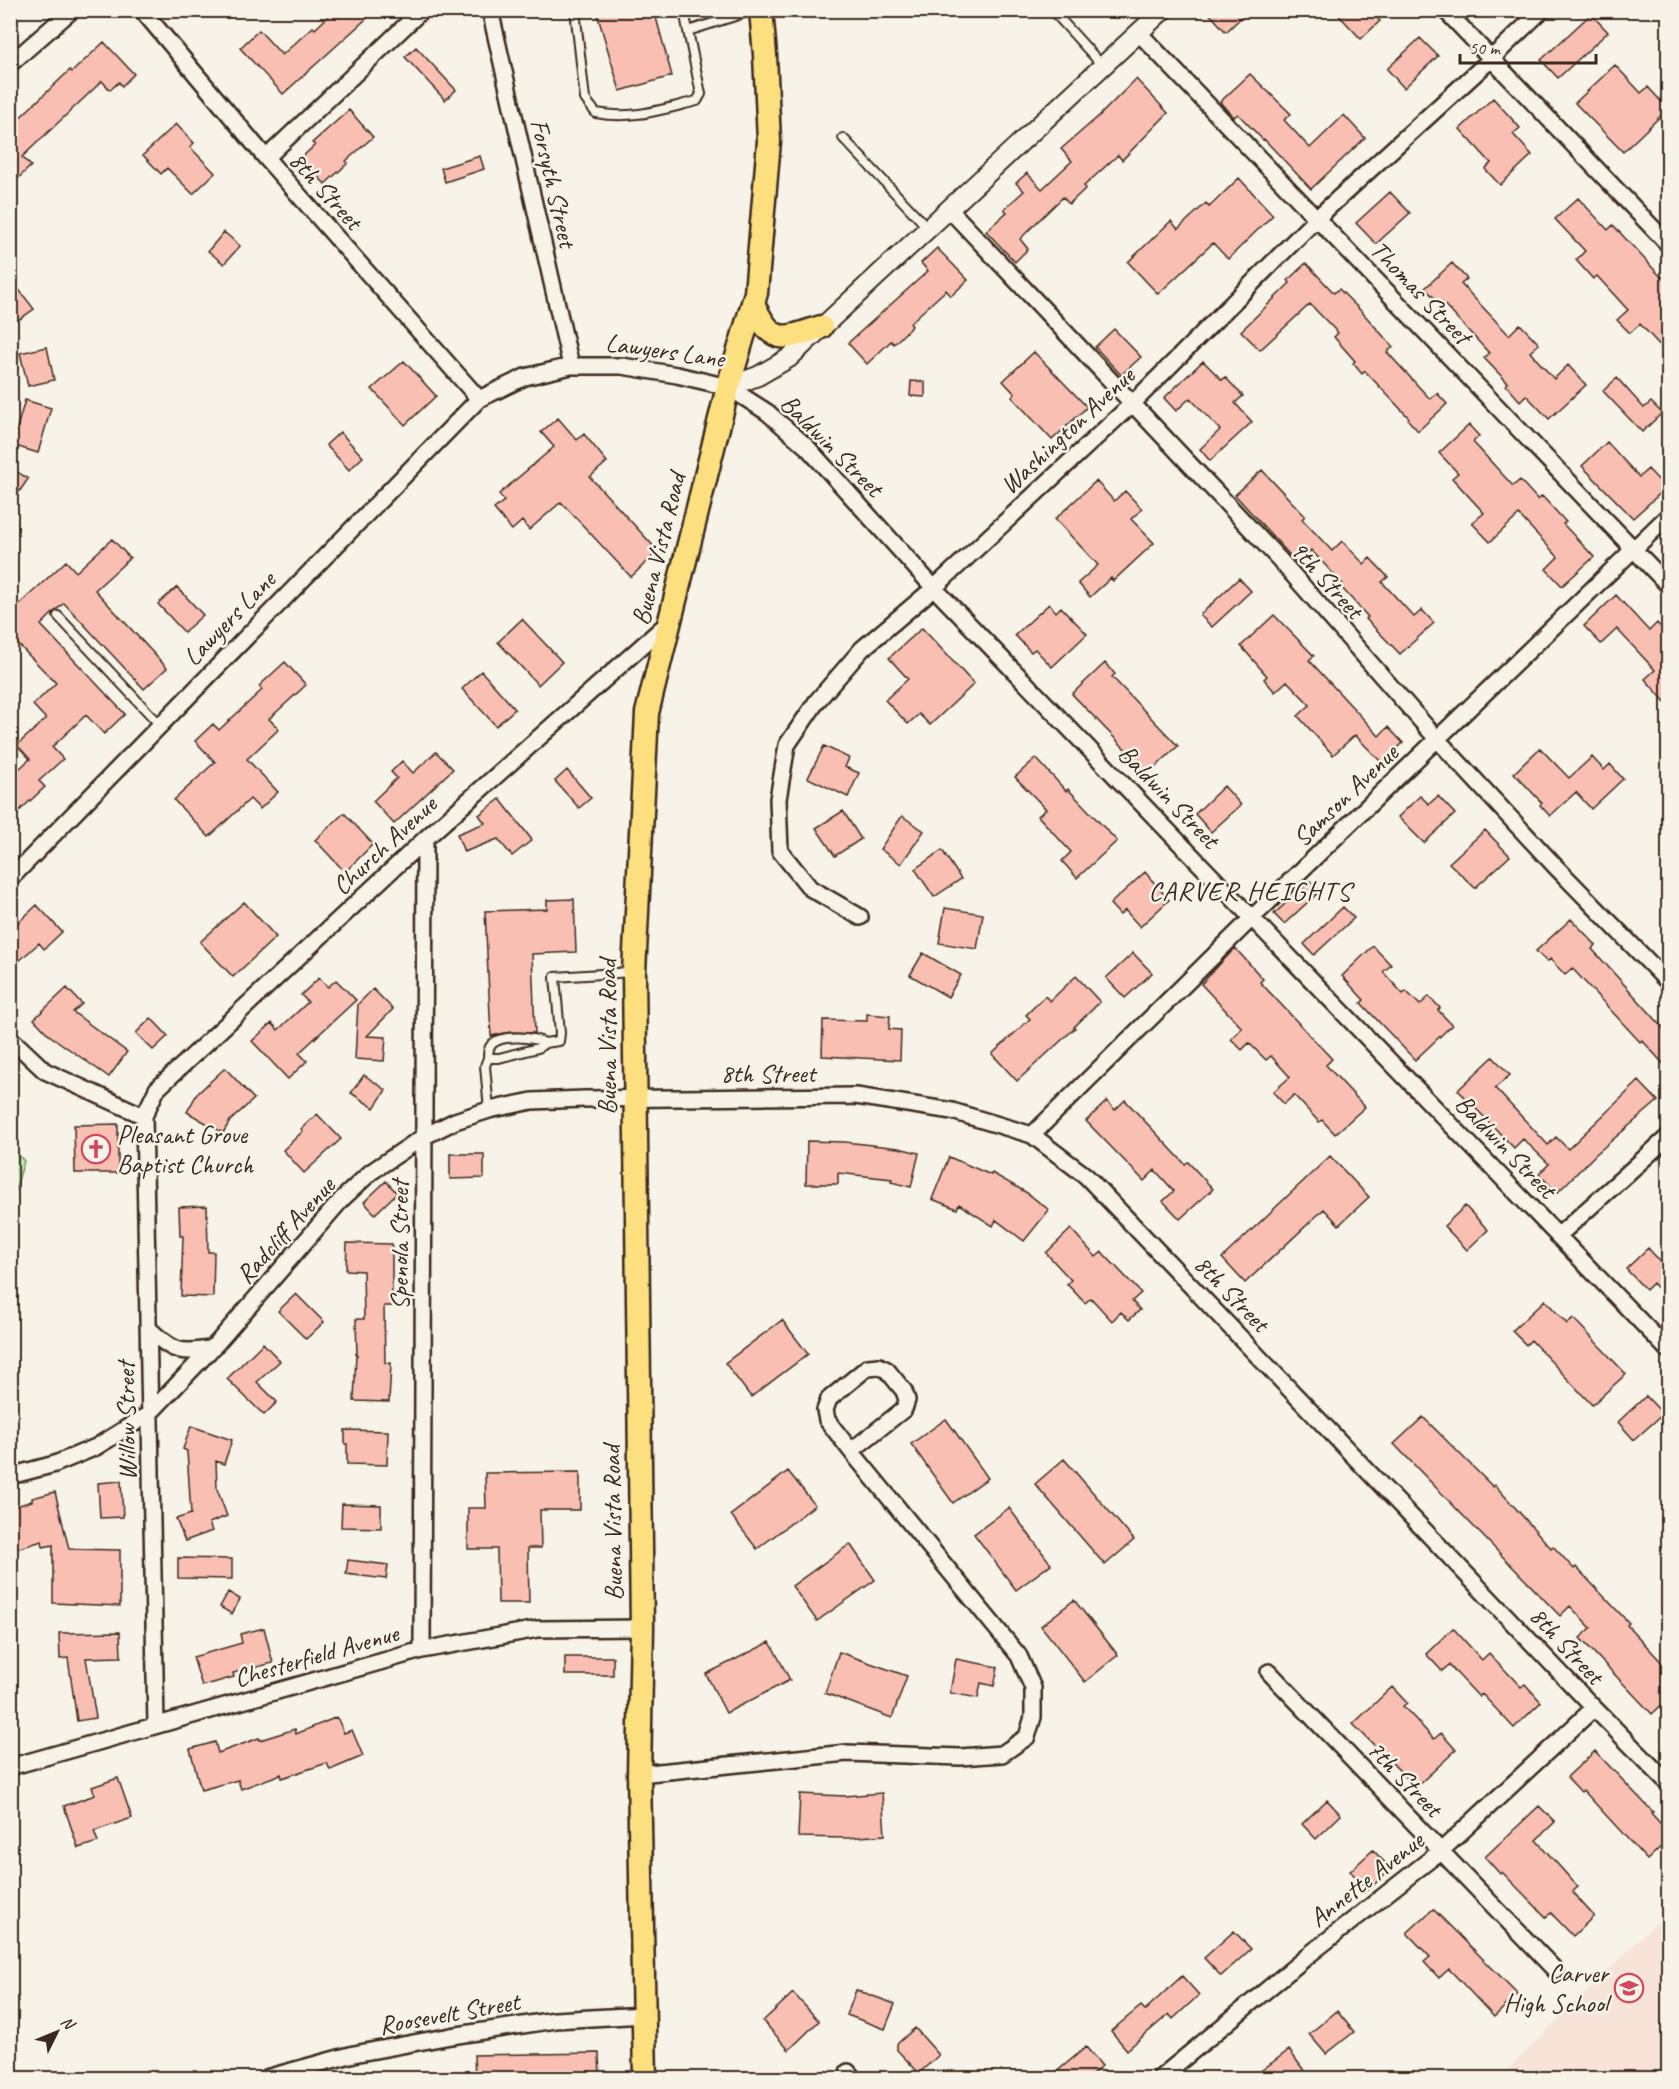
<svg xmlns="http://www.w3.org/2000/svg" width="1679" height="2089" font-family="Caveat,sans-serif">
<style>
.built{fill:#f8e3d8}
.green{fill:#baefb0;stroke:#7a8c67;stroke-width:1.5}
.building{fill:#f9bfb2;stroke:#3b2a1e;stroke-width:1.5}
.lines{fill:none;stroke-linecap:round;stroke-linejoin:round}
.service-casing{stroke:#3b2a1e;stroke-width:12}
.minor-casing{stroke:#3b2a1e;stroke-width:20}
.tertiary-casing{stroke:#3b2a1e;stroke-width:22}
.primary-casing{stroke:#3b2a1e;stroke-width:27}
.service{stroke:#f7f3e8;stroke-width:8}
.minor{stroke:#f7f3e8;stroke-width:15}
.tertiary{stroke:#f7f3e8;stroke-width:18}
.primary{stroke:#fce080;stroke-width:22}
.labels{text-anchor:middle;stroke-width:5;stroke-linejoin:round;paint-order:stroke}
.street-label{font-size:26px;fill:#3b2a1e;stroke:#f7f3e8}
.poi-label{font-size:26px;fill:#3b2a1e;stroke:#f7f3e8;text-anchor:start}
.neighbourhood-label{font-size:27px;letter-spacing:1.5px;fill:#3b2a1e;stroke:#f7f3e8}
</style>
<rect width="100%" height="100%" fill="#f7f3e8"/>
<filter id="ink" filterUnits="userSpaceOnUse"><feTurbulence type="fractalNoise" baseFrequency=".0167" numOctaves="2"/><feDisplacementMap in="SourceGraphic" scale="12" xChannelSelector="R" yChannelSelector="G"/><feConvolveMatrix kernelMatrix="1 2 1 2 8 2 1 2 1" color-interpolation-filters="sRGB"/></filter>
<g filter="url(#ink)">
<path class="built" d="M1668 1911V2078H1501L1512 2065Z"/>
<path class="green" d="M11 1148 24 1161 11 1204Z"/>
<path class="building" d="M335 10H376L283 94 240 48 259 30 282 55 313 27 315 29Z
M596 10H654L672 76 620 91Z
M1206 10H1249L1226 32Z
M1334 10H1370L1380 21 1361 39Z
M1591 14 1608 32 1558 78 1541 60Z
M1420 38 1438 56 1404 88 1387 69Z
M104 42 134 74 122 86 119 82 110 90 102 81 22 157 31 166 10 186V127L70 70 72 72Z
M416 47 456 90 445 100 405 57Z
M1615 65 1641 93 1648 87 1668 109 1623 152 1575 103Z
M1250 74 1291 114 1284 120 1310 148 1344 115 1365 138 1311 189 1264 139 1263 140 1238 114 1234 117 1220 102Z
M1136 79 1168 113 1122 160 1118 155 1084 186 1086 188 1069 204 1063 197 1037 222 1020 239 1028 249 1015 262 986 231 1007 212 1004 209 1024 191 1016 183 1027 173 1042 189 1072 161 1061 149 1099 116Z
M1493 98 1520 128 1513 134 1532 155 1500 185 1485 169 1491 163 1460 129Z
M349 110 373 137 346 161 348 163 325 184 301 158 315 145 312 143Z
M176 124 194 143 190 147 215 173 193 194 167 168 161 174 143 155Z
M480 156 484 169 445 182 441 168Z
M1239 178 1273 215 1228 259 1213 243 1158 294 1128 262 1171 221 1178 229 1206 203 1209 207Z
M1390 192 1410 213 1376 244 1356 223Z
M1578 198 1608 230 1613 225 1662 278 1668 272V354L1640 324 1630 333 1617 320 1628 310 1597 276 1593 279 1576 260 1585 251 1555 219Z
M224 232 240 246 224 264 208 251Z
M937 248 968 280 951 296 946 290 910 323 912 326 894 344 891 341 867 364 848 343 928 271 921 263Z
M1306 263 1334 293 1339 289 1362 312 1393 347 1387 352 1430 399 1437 393 1447 404 1418 431 1408 420 1409 418 1365 371 1362 374 1353 363 1355 361 1334 337 1338 333 1310 304 1260 350 1241 331 1290 283 1288 280Z
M1452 263 1467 279 1461 284 1509 335 1520 324 1539 344 1530 352 1554 379 1568 365 1586 385 1549 419 1526 395 1520 401 1506 385 1508 383 1484 358 1489 353 1442 302 1440 304 1425 288Z
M10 278 34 309 10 326Z
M1114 329 1141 357 1121 375 1095 347Z
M47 347 54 380 28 386 20 353Z
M1034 352 1087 407 1052 440 1012 397 1015 394 1003 381Z
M404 361 436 396 405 425 372 389Z
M1203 361 1222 380 1225 377 1243 396 1235 403 1252 422 1210 461 1200 449 1220 430 1190 398 1176 411 1164 398Z
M1617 378 1644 408 1651 402 1662 413 1642 432 1603 391Z
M911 381 925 382V397L910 396Z
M25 400 51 408 38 453 12 445Z
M558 418 577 440 584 434 607 462 590 477 658 551 631 577 561 502 529 530 522 521 512 530 494 509 504 501 499 494 554 447 541 432Z
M1469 425 1479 436 1473 442 1513 486 1520 480 1538 500 1542 496 1566 522 1563 524 1594 557 1562 586 1546 569 1558 557 1519 515 1490 542 1472 523 1484 513 1452 478 1458 473 1439 453Z
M340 432 363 457 349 470 326 445Z
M1607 442 1639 477 1648 469 1666 488 1633 518 1582 466Z
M10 467 28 479 10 505Z
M1262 470 1305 516 1302 519 1332 551 1342 541 1364 564 1370 558 1388 577 1382 582 1414 617 1422 610 1434 623 1400 654 1366 619 1368 617 1340 586 1343 584 1311 550 1297 563 1235 495Z
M1096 481 1114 501 1125 491 1142 509 1131 519 1154 543 1113 581 1111 578 1090 597 1078 583 1098 565 1055 519Z
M112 539 130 558 95 590 167 668 144 689 64 603 54 612 41 625 125 714 104 734 86 715 52 747 63 759 39 781 45 787 17 813 10 806V777L30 759 17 745 46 719 33 705 56 683 10 636V613L66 561 76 572Z
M1239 578 1251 591 1212 627 1200 615Z
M177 587 203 615 184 632 158 604Z
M1616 595 1649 631 1657 623 1668 635V705L1645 679 1655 670 1617 629 1601 644 1584 626Z
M1049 604 1056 612 1061 607 1087 634 1052 667 1035 649 1031 652 1015 635Z
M1274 615 1314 656 1309 660 1379 736 1388 727 1403 743 1382 763 1355 735 1333 755 1298 716 1310 705 1287 681 1275 692 1264 679 1267 676 1241 646Z
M522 619 562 662 538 685 498 642Z
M922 628 974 684 930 725 919 714 908 724 885 700 908 679 889 658Z
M285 662 306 685 269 719 279 729 247 759 278 792 260 809 250 799 209 837 174 800 215 762 195 741 213 724 219 730 262 690 259 686Z
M1105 663 1115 674 1112 677 1178 746 1146 776 1128 756 1130 754 1072 694Z
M481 671 515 709 496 726 462 689Z
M824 746 849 758 845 767 859 773 848 797 808 778Z
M1540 748 1569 778 1592 757 1604 770 1610 764 1623 779 1591 809 1576 792 1550 816 1540 805 1542 803 1514 773Z
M436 752 453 769 394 824 373 801 397 778 391 772 402 761 413 773Z
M1036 758 1066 791 1068 789 1117 841 1077 878 1062 861 1071 852 1038 816 1046 809 1015 777Z
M567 770 591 798 579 808 555 781Z
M1224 786 1241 805 1211 832 1195 814Z
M1420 796 1429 804 1438 796 1455 814 1424 843 1398 817Z
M500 799 532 840 512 856 498 839 464 852 457 834 485 823 479 815Z
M843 811 861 839 835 856 816 828Z
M344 813 373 844 345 872 315 840Z
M902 816 924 831 901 864 880 849Z
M1485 830 1510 856 1475 888 1449 863Z
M942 850 961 879 934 897 915 869Z
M1145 872 1169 900 1140 927 1125 910 1120 915 1110 904Z
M1310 881 1320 891 1284 924 1274 914Z
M574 899 576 952 532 954 535 1033 510 1032 491 1036 485 911 547 909V900Z
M244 902 276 937 233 977 200 942Z
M37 905 62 932 44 949 39 943 10 969V930Z
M1343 907 1354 918 1314 955 1304 944Z
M945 908 983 914 977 949 939 943Z
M1571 919 1596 945 1592 949 1668 1033V1069L1642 1040 1640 1042 1572 968 1565 975 1550 959 1547 962 1536 951Z
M1373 946 1391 965 1383 972 1403 994 1406 991 1420 1005 1429 996 1440 1008 1438 1010 1452 1025 1415 1060 1361 1003 1364 1000 1342 976Z
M1235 948 1263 979 1260 982 1332 1059 1326 1065 1365 1107 1335 1134 1322 1120 1319 1122 1294 1095 1284 1104 1273 1092 1290 1077 1271 1056 1266 1060 1249 1043 1242 1050 1231 1039 1242 1028 1201 984Z
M923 953 961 975 948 997 910 975Z
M1133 953 1152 973 1125 998 1106 978Z
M1076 976 1100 1002 1074 1027 1075 1028 1017 1081 992 1054 1030 1019 1026 1015 1045 996 1050 1001Z
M319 978 328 987 336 980 356 1000 299 1053 307 1061 288 1079 252 1041 272 1023 278 1030 308 1002 301 995Z
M67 988 82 1004 73 1012 127 1052 109 1077 49 1035 34 1019Z
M373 989 393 1009 367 1036 386 1037 384 1061 355 1059 358 1004Z
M867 1014 890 1016 889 1029 901 1030 900 1060 822 1056 823 1020 867 1021Z
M151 1018 168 1036 153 1050 136 1033Z
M1493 1057 1510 1075 1495 1088 1548 1145 1556 1137 1568 1149 1639 1081 1658 1101 1596 1154 1557 1193 1539 1174 1549 1164 1523 1139 1514 1148 1458 1090Z
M225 1068 254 1099 230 1121 223 1133 187 1112 197 1094Z
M364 1075 386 1090 374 1108 351 1093Z
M1125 1100 1185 1164 1188 1162 1213 1189 1180 1219 1163 1201 1174 1191 1155 1170 1144 1181 1086 1121 1107 1101 1115 1110Z
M317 1114 341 1139 304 1173 283 1150 303 1131 301 1129Z
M118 1124V1173H75L74 1125Z
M807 1141 845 1142 899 1148 919 1153 911 1187 891 1182 892 1179 838 1173V1184H806Z
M450 1154H484V1178L450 1179Z
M1330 1156 1369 1197 1339 1225 1324 1209 1245 1283 1222 1258Z
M949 1157 991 1175 992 1173 1027 1193 1049 1210 1024 1241 996 1220 993 1226 959 1204 957 1209 932 1199Z
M386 1181 397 1193 375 1214 364 1202Z
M207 1206 208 1252H214L213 1297 181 1296 183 1236H180L179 1207Z
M1465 1206 1488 1230 1467 1250 1444 1226Z
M1071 1229 1096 1257 1102 1252 1141 1293 1132 1301 1140 1310 1129 1320 1121 1312 1112 1321 1091 1298 1085 1303 1067 1284 1071 1280 1046 1253Z
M347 1243 392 1244V1306H384L385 1363H391L389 1402 354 1401 356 1354 357 1355 356 1319H364L363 1271 346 1270Z
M1648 1248 1668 1270V1299L1653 1283 1646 1290 1626 1269Z
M296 1294 324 1322 306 1339 278 1311Z
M1545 1300 1567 1324 1573 1318 1626 1374 1592 1405 1531 1340 1526 1345 1512 1331Z
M782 1320 808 1354 751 1397 725 1363Z
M263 1343 280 1361 257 1382 277 1402 264 1415 227 1379Z
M1646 1396 1663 1414 1634 1440 1618 1422Z
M1423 1417 1493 1487 1495 1485 1551 1548 1553 1546 1574 1569 1576 1567 1629 1623 1627 1625 1668 1669V1699L1652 1714 1580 1638 1591 1628 1570 1606 1560 1616 1394 1444Z
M946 1419 988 1478 953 1503 911 1444Z
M191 1426 232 1440 224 1464 216 1461 217 1489 227 1516 209 1523 212 1531 185 1541 176 1519 191 1514 187 1451 183 1449Z
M345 1430 388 1431 387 1465 347 1464V1444H345Z
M1064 1459 1134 1540 1105 1565 1035 1484Z
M788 1471 815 1505 757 1549 731 1515Z
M580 1472V1510H540L541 1548H528L529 1603H498L497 1549H468V1508H486L485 1473Z
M121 1481 123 1517 100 1518 98 1483Z
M55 1492 69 1549 120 1550V1606L53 1603V1545L43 1547 42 1541 10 1551V1508L32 1501V1498Z
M342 1504 381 1505V1528L341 1527Z
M1009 1508 1051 1564 1016 1590 974 1534Z
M850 1544 875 1580 817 1621 792 1586Z
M178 1558 232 1559V1579L178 1578Z
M348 1560 388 1565 386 1579 346 1574Z
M228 1592 240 1599 232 1614 220 1607Z
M1074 1600 1118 1655 1085 1682 1041 1626Z
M264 1628 273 1663 233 1673 234 1677 202 1686 193 1657 242 1643 240 1634Z
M1453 1628 1482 1660 1489 1653 1521 1687 1525 1684 1541 1702 1514 1728 1482 1694 1479 1697 1449 1665 1442 1671 1426 1654Z
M120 1632 121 1657 86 1658 96 1718 77 1721 68 1658 60 1659 59 1633Z
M770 1642 790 1680 726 1713 706 1674Z
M839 1652 907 1676 892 1718 825 1693Z
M565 1657H613V1675H565Z
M956 1659 998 1667 994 1686 981 1683 978 1698 950 1693Z
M1392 1687 1407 1703 1403 1706 1434 1739 1441 1733 1456 1750 1416 1787 1353 1724Z
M337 1717 344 1733 352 1730 363 1756 330 1770 327 1763 282 1778 281 1774 241 1789 238 1780 201 1790 190 1749 215 1742 218 1753 259 1738 260 1740 295 1729 296 1734Z
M1595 1751 1653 1812 1651 1813 1668 1832V1840L1647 1860 1583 1790 1581 1792 1567 1777Z
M118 1778 132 1818 94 1831 98 1842 78 1848 64 1806 95 1795 92 1787Z
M882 1793 885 1835 846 1838 798 1837 800 1794 844 1796Z
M1327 1800 1341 1815 1316 1839 1302 1824Z
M1539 1806 1555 1822 1536 1840 1578 1887 1572 1892 1594 1916 1573 1936 1551 1913 1546 1917 1502 1872 1500 1874 1485 1857Z
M1373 1850 1391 1869 1368 1890 1350 1871Z
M1433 1909 1518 1994 1494 2017 1449 1969 1439 1978 1424 1962 1430 1957 1407 1933Z
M1234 1931 1251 1949 1221 1976 1204 1958Z
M1182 1976 1199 1995 1173 2019 1169 2014 1127 2050 1111 2031 1141 2006 1145 2010Z
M856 1990 895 2004 885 2029 847 2015Z
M793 1993 819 2021 789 2050 763 2021Z
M1337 2011 1354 2032 1326 2054 1309 2034Z
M915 2028 939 2055 919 2073 897 2050V2044Z
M1086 2047 1102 2066 1087 2079H1048Z
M1289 2050 1305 2072 1297 2079H1250Z
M599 2053 600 2079H475L474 2055Z"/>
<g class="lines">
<g class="service-casing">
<path id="service" d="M575 10 585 99 596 113C632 120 663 109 697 101L701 94 688 31 754 10
M684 10 688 31
M1052 10 1102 65
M843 138 928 228
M58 616 160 725
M488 1058C488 1053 488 1048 492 1044 502 1034 534 1037 545 1043
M489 1110 485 1066 488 1058H499L538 1048 545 1043 559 1041 560 1033 555 977 632 972
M1668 2041V2042"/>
</g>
<g class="minor-casing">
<path id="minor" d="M142 10 266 158 479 399
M490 10 571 366
M1445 10 1668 244
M1139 33 1668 585
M10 64 72 10
M266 158 422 10
M949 209 1279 559 1437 739 1554 865 1668 982
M10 879 479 399 525 377 571 366H622L677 375 728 387 767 412 807 447 934 588 1668 1350
M860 917 810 888 780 851 778 799 787 745 817 701 862 649 934 588 1133 403 1317 218 1490 60 1542 10
M10 1038 45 1071 144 1116
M1032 1135 1253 917 1668 516
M1559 1235 1668 1137
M148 1328C172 1351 179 1355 213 1348
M10 1476 55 1464 96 1447 149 1414 217 1343 342 1199 371 1172 423 1137 455 1121 489 1110 532 1101 584 1099 856 1096 952 1111 1032 1135 1086 1176 1594 1708 1668 1783
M422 1650 425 839
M1269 1672 1555 1970
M156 1725 144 1116 157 1089 425 839 670 621
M10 1767 422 1650 538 1629 642 1628
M639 1774 847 1753 960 1757 1002 1754 1027 1737 1033 1717V1688L1019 1656 851 1451 827 1420 825 1410 829 1399 868 1367 879 1366 887 1370 904 1391 907 1400 904 1409 851 1451
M848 2072 853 2078
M266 2078 354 2054 451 2036 555 2020 645 2015
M1160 2078 1310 1954 1442 1850 1594 1708"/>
</g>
<g class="tertiary-casing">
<path id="tertiary" d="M728 387 758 376 789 358 1163 10"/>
</g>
<g class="primary-casing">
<path id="primary" d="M753 304C773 346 782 340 821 327
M645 2078 639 1774 642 1628 634 972 647 713 728 387 756 293 769 141 765 55 761 10"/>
</g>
<use href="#service" class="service"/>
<use href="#minor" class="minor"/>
<use href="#tertiary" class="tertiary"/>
<use href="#primary" class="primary"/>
</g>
</g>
<defs>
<g id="church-ring" transform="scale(1.5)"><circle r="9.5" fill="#f7f3e8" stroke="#d1495b" stroke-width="1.5"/><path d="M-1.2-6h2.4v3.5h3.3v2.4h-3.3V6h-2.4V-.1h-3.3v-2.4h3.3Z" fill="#d1495b"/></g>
<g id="school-ring" transform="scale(1.5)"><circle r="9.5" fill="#f7f3e8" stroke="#d1495b" stroke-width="1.5"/><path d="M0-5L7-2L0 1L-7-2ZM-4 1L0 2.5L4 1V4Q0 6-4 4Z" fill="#d1495b"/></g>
</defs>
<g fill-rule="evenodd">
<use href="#church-ring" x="96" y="1149"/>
<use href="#school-ring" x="1629" y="1988"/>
</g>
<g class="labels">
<g class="street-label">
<text transform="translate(554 183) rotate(77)" y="9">Forsyth Street</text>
<text transform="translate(326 190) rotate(48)" y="9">8th Street</text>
<text transform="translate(1421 292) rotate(46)" y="9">Thomas Street</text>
<text transform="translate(665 350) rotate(8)" y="9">Lawyers Lane</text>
<text transform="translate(1067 430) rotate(-43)" y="9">Washington Avenue</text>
<text transform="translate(832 445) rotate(45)" y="9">Baldwin Street</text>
<text transform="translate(658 549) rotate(-76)" y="9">Buena Vista Road</text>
<text transform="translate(1327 579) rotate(48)" y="9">9th Street</text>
<text transform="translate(229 618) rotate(-46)" y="9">Lawyers Lane</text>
<text transform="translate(1345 795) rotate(-44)" y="9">Samson Avenue</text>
<text transform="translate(1169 796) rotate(46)" y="9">Baldwin Street</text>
<text transform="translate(384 845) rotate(-43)" y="9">Church Avenue</text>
<text transform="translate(607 1037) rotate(-90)" y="9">Buena Vista Road</text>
<text x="768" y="1082">8th Street</text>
<text transform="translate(1506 1146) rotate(46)" y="9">Baldwin Street</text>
<text transform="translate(285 1230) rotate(-48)" y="9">Radcliff Avenue</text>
<text transform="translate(399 1245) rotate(-90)" y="9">Spenola Street</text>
<text transform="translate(1232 1293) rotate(46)" y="9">8th Street</text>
<text transform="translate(126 1421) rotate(-91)" y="9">Willow Street</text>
<text transform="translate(612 1523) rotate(-91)" y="9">Buena Vista Road</text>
<text transform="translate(1567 1645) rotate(47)" y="9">8th Street</text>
<text transform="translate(316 1655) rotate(-16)" y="9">Chesterfield Avenue</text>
<text transform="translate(1405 1778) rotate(46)" y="9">7th Street</text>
<text transform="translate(1366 1879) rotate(-38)" y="9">Annette Avenue</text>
<text transform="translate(449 2013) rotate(-10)" y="9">Roosevelt Street</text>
</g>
<g class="poi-label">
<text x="117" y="1143">Pleasant Grove<tspan x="117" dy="30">Baptist Church</tspan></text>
<text x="1608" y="1982" text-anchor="end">Carver<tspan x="1608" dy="30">High School</tspan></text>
</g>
<g class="neighbourhood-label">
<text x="1250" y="900">CARVER HEIGHTS</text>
</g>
</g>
<rect width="1679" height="2089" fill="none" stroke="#f7f3e8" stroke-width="36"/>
<rect x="18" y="18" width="1643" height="2053" fill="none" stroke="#3b2a1e" stroke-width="2" filter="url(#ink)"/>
<g transform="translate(57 2032) rotate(47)" stroke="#f7f3e8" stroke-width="4.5" paint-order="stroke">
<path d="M0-4.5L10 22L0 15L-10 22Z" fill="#3b2a1e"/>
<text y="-9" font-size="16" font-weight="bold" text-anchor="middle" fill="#3b2a1e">N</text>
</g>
<path d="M1460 54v9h136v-9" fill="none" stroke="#3b2a1e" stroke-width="3"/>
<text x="1469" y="54" font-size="18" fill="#3b2a1e" stroke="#f7f3e8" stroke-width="4.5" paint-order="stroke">50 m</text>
</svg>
